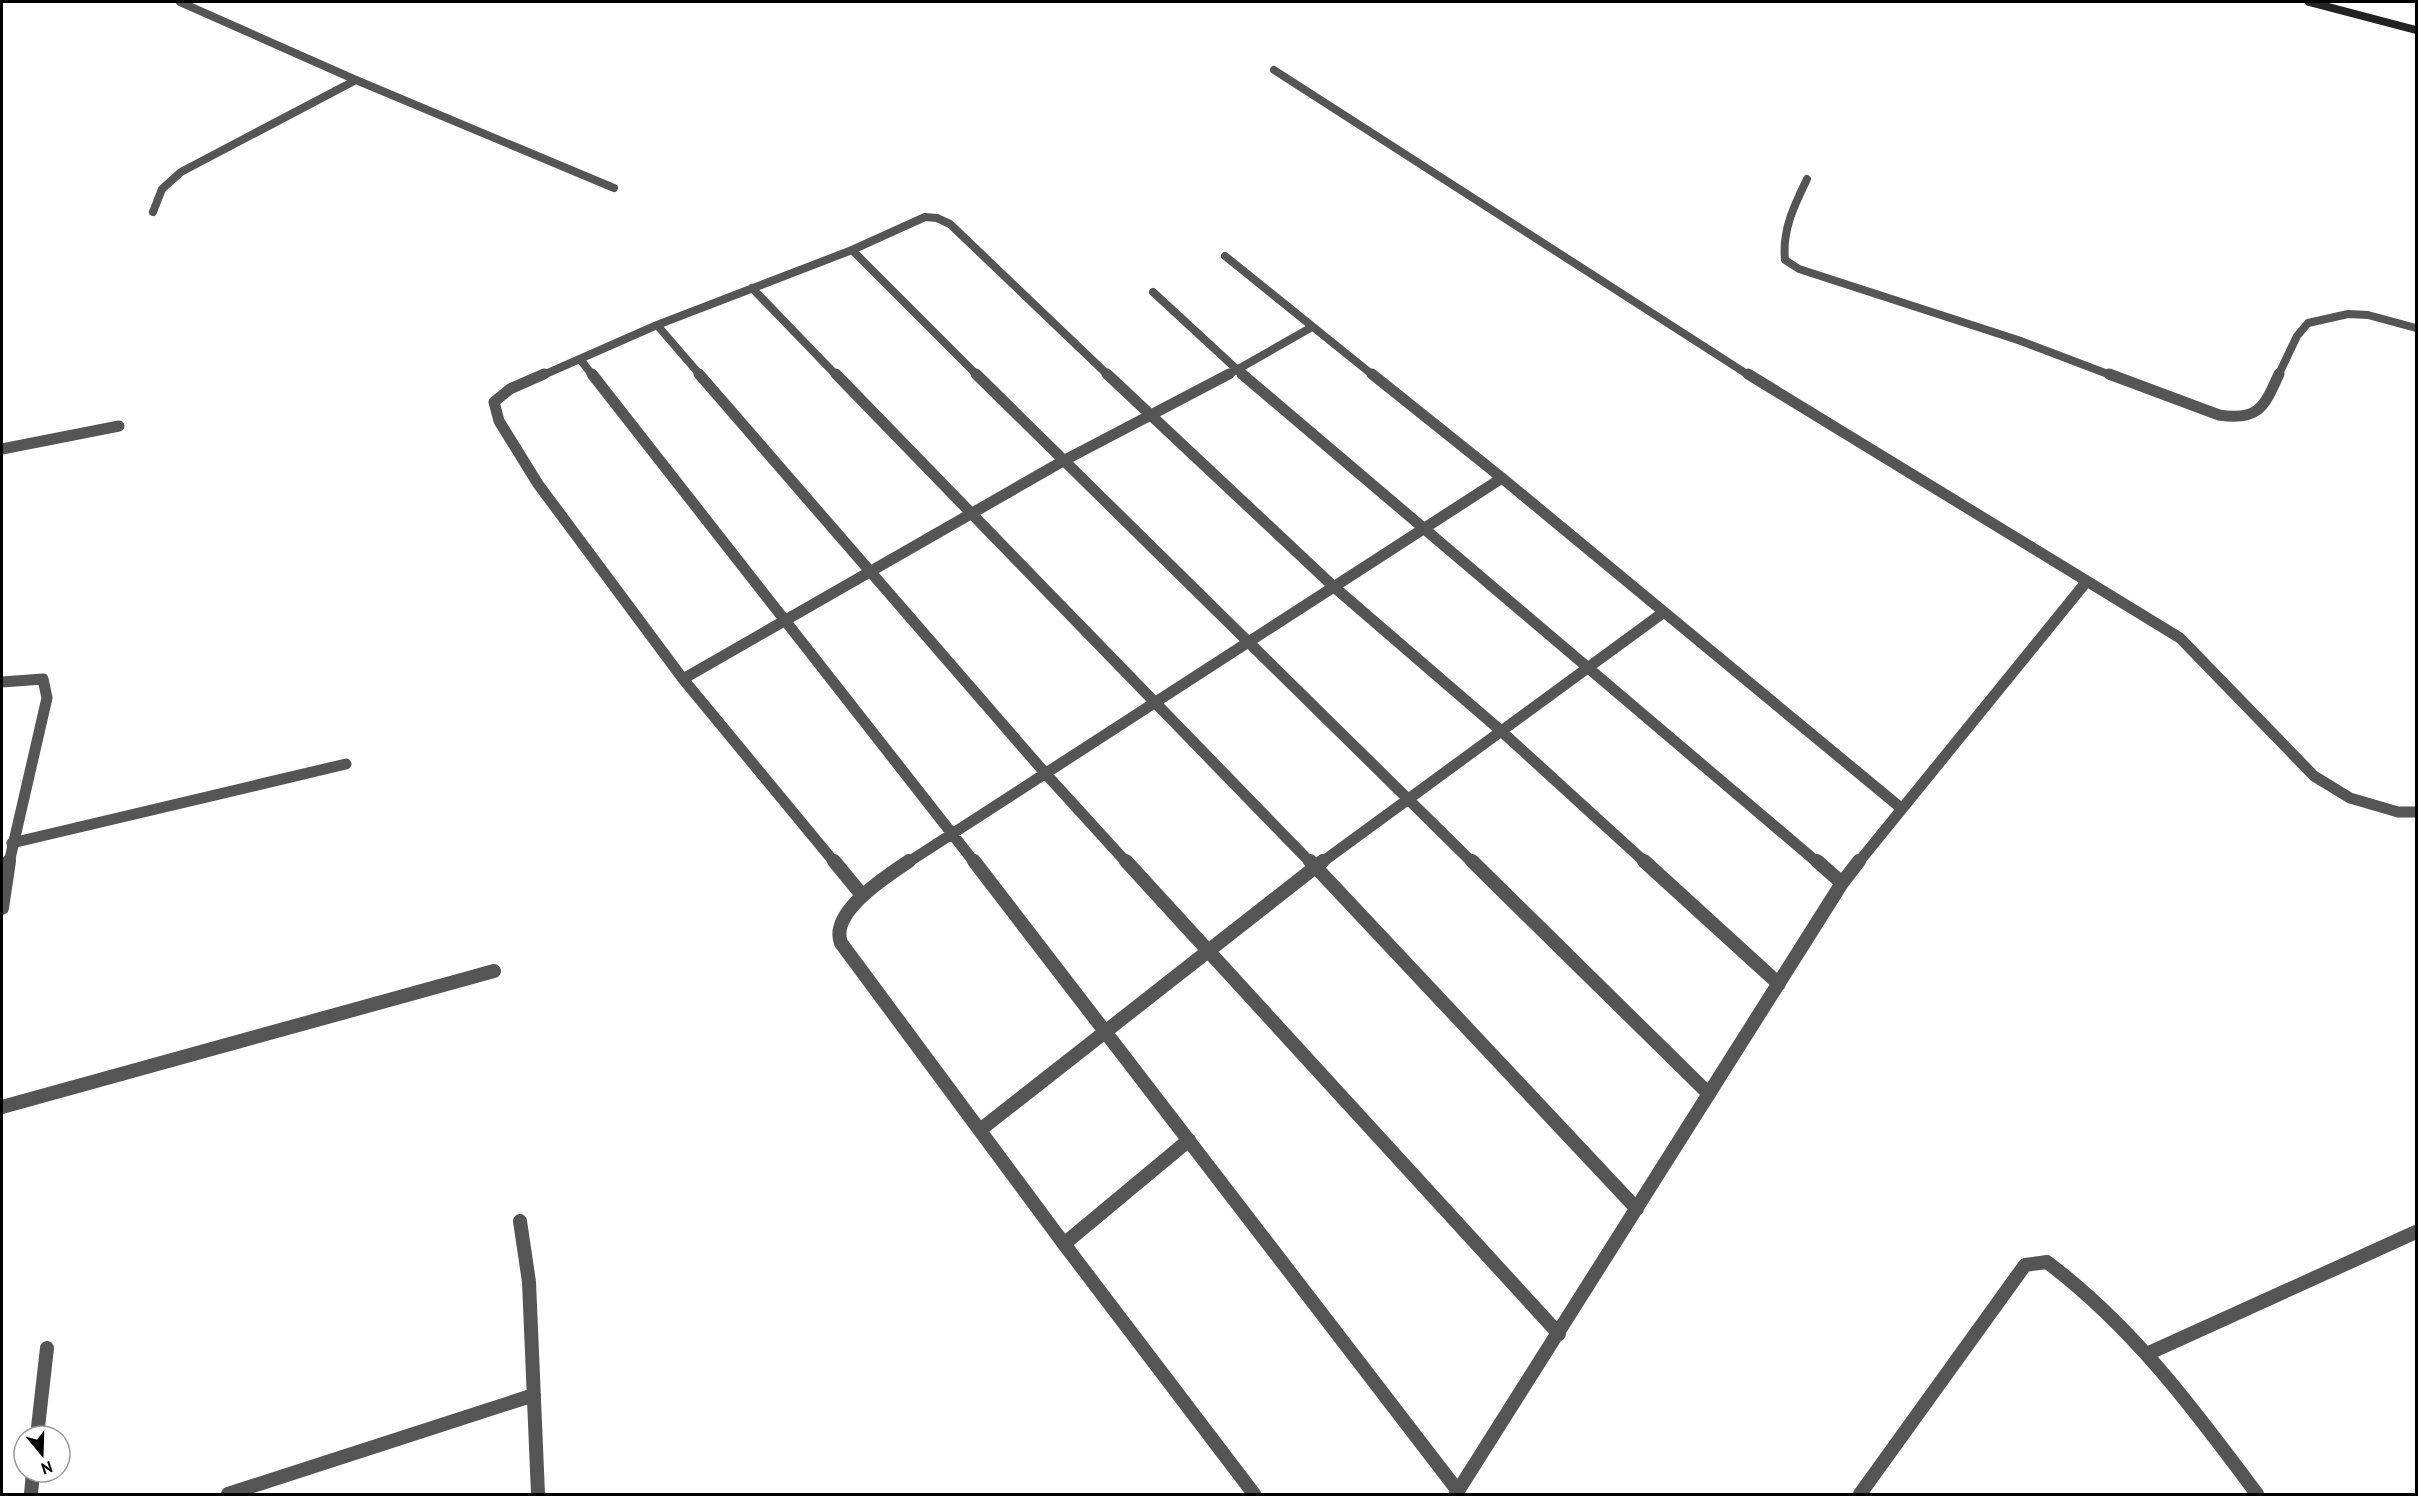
<svg xmlns="http://www.w3.org/2000/svg" width="2418" height="1496" font-family="'PT Sans',sans-serif">
<style>
.lines{fill:none;stroke-linecap:round;stroke-linejoin:round}
.lane-far1{stroke:#555;stroke-width:8}
.lane{stroke:#555;stroke-width:11}
.street-far2{stroke:#555;stroke-width:8}
.street-far1{stroke:#555;stroke-width:11}
.street{stroke:#555;stroke-width:14}
.secondary{stroke:#222;stroke-width:8}
</style>
<rect width="100%" height="100%" fill="#fff"/>
<g class="lines">
<path class="lane-far1" d="M180 2 356 80 614 188
M1807 179C1794 206 1782 230 1785 260L1799 269 2018 340 2113 376
M153 212 162 189 181 172 356 80
M2278 376 2297 336 2308 323 2348 314 2368 315 2416 328"/>
<path class="lane" d="M2109 374 2219 415C2259 421 2264 407 2279 374
M12 843 346 764"/>
<path class="street-far2" d="M1274 70 1750 376
M852 250 978 376
M1225 256 1374 376
M752 288 837 376
M1153 292 1244 376
M657 325 701 376
M580 359 593 376
M541 376 657 325 852 250 925 217 937 218 950 224 1109 376
M1226 376 1312 327"/>
<path class="street-far1" d="M544 374 510 389 494 402 499 421 538 484 683 679 835 863
M592 374 975 863
M699 374 1045 773 1127 863
M836 374 1311 863
M976 374 1473 863
M1107 374 1333 586 1500 730 1646 863
M1242 374 1818 863
M1372 374 1502 478 1901 808
M1748 374 2180 638 2314 776 2350 798 2398 812H2416
M2 449 119 426
M683 679 1063 461 1229 374
M2 682 43 679 47 698 9 863
M907 863 1502 478
M1321 863 1664 612
M1858 863 2087 581"/>
<path class="street" d="M834 861 862 895
M909 861C887 876 829 912 841 943L1064 1244 1254 1494
M974 861 1458 1491
M1126 861 1559 1334
M1310 861 1637 1209
M1472 861 1709 1094
M1644 861 1779 984
M1817 861 1842 883
M2 908 9 861
M2 1107 494 971
M980 1130 1323 861
M520 1221 529 1282 538 1494
M1064 1244 1189 1140
M2149 1353 2416 1232
M37 1436 47 1348
M31 1494 33 1472
M228 1494 534 1395
M1456 1494 1842 883 1859 861
M1860 1494 2025 1265 2047 1262C2133 1327 2193 1408 2257 1494"/>
<path class="secondary" d="M2309 2 2416 30"/>
</g>
<rect width="2418" height="1496" fill="none" stroke="#000000" stroke-width="6"/>
<g transform="translate(42 1454) rotate(161)"><circle r="28" fill="#ffffff" stroke="#999999" stroke-width="1.5"/>
<path d="M0-4.5L10 22L0 15L-10 22Z" fill="#000000"/>
<text y="-9" font-size="16" font-weight="bold" text-anchor="middle" fill="#000000">N</text>
</g>
</svg>
